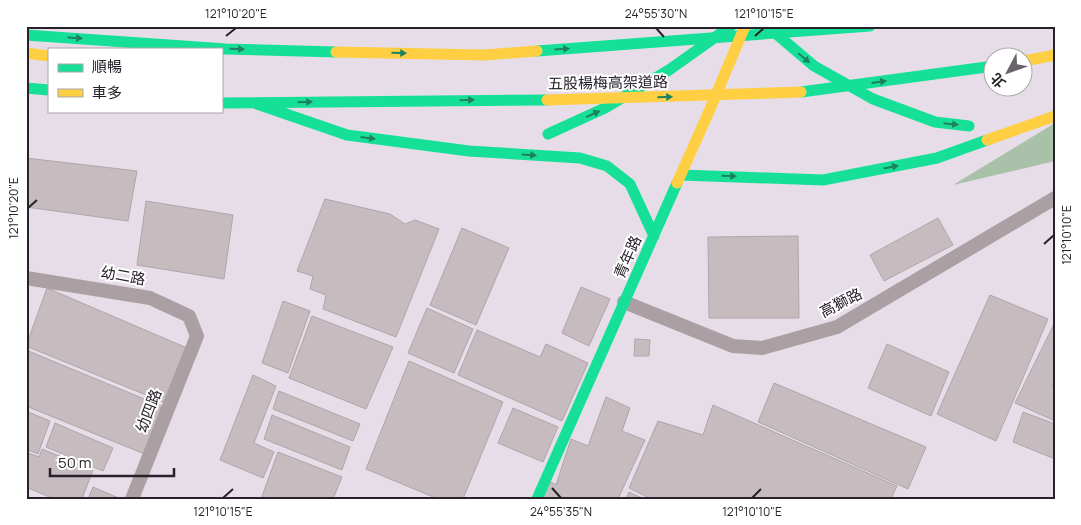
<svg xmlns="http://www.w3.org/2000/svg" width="1081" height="525" font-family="Manrope,'Noto Sans TC',sans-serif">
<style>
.forest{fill:#a9c0a9}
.building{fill:#c6bcc0;stroke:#aea5aa}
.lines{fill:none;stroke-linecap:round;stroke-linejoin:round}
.street{stroke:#aaa0a3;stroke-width:14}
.fast{stroke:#16e098;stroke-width:11}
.slow{stroke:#ffcf43;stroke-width:11}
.fast-bridge{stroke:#16e098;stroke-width:11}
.slow-bridge{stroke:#ffcf43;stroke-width:11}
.oneway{fill:#1e8060}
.ticks{fill:none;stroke:#272129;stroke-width:2}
.labels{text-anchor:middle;stroke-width:4;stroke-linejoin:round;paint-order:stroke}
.street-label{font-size:15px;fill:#272129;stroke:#fff}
.neatline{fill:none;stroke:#272129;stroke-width:2}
.ticks-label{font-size:12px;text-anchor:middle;fill:#272129}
</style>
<rect width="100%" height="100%" fill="#e6dde9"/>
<path class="forest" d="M1055 123V161L953 185Z"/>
<path class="building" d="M26 158 137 171 128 221 26 207Z
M325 199 390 214 405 224 415 220 439 229 396 337 323 309 326 295 310 289 313 276 297 271Z
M146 201 233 215 224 279 137 265Z
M938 218 953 245 884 281 870 255Z
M462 228 509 248 476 325 430 305Z
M798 236 799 318H709L708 237Z
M581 287 610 299 589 346 562 333Z
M47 288 194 351 173 406 26 346Z
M990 295 1048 319 996 441 937 414Z
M283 301 310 311 288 373 262 363Z
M427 308 473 329 454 373 408 353Z
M312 316 393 347 366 409 289 378Z
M1055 322V380L1052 386 1055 387V421L1015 403Z
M477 330 540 357 546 344 588 363 562 421 458 375Z
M635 339 650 340 649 356H634Z
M887 344 949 372 931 416 868 388Z
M26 350 166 408 147 455 26 406Z
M409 361 503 402 463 499H438L366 469Z
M253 375 276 386 254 443 274 452 263 478 220 460Z
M774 383 926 447 908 489 758 422Z
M279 391 360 424 353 441 273 409Z
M606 397 630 408 622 431 645 440 618 499H539L547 480 556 485 571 439 588 446Z
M713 405 897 486 891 499H651L629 488 658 421 703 435Z
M513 408 558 427 543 462 498 443Z
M26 411 50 421 38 454 26 449Z
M1023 412 1055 424V459L1013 442Z
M272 415 350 447 342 470 264 439Z
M55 423 113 448 103 471 46 447Z
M42 449 93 470 82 499H54L26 487V452L39 457Z
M278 452 342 477 333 499H261Z
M93 487 121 499H88Z
M629 492 644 499H626Z"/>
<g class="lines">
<path class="street" d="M26 278 150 298 189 316 197 336 132 499
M624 302 733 346 762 348 837 327 1055 198"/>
<path class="fast" d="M26 35 226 49 336 52
M537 51 870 26
M26 88 49 90
M257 104 347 135 469 151 580 158 607 166 630 184 654 236
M681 175 823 180 937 158 987 140
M537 499 677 183"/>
<path class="slow" d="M336 52 484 55 537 51
M26 53 49 56
M1024 61 1055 55
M987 140 1055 116
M677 183 707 116"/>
<path class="fast-bridge" d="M767 26 814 66 873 99 935 122 969 126
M801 92 994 66
M221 103 547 100
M548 134 605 108 669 70 731 26"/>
<path class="slow-bridge" d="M547 100 801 92
M707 116 745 26"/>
</g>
<defs><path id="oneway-solid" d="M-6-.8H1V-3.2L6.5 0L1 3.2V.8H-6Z" transform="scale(1.25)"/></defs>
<g class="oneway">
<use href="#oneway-solid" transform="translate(75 38) rotate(4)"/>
<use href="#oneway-solid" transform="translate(237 49) rotate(1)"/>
<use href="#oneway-solid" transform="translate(562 49) rotate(-4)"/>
<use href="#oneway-solid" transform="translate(399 53) rotate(1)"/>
<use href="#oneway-solid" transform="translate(804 58) rotate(40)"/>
<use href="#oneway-solid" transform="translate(879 82) rotate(-8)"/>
<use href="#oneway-solid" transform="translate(665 97) rotate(-2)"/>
<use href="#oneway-solid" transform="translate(467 100) rotate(-1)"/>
<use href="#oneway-solid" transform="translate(305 102) rotate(-1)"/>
<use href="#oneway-solid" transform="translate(593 114) rotate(-24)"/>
<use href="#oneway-solid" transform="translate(951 124) rotate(6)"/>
<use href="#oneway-solid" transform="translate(368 138) rotate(7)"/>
<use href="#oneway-solid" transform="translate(529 155) rotate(4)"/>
<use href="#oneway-solid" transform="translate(891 167) rotate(-11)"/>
<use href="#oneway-solid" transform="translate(729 176) rotate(2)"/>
</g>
<path class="ticks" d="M656 28 664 37M226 36 236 28M755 36 764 28M28 208 37 200M1044 244 1054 235M552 488 561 498M223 498 233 489M752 498 761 489"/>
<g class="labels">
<g class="street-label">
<text transform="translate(608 83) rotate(-1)" y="5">五股楊梅高架道路</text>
<text transform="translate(628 257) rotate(-66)" y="5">青年路</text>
<text transform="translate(123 276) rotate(10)" y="5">幼二路</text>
<text transform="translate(841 303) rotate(-27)" y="5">高獅路</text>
<text transform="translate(149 411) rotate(-69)" y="5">幼四路</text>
</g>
</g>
<rect width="1081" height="525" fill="none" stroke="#ffffff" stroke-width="55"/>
<rect x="48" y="48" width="175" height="65" fill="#ffffff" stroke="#a9a6a9"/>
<rect x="58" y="64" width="25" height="8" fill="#16e098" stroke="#a9a6a9"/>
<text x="92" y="72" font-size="15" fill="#272129">順暢</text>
<rect x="58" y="89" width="25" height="8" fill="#ffcf43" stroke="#a9a6a9"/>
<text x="92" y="98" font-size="15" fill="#272129">車多</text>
<g transform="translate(1008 72) rotate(229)"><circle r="24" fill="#ffffff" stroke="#a9a6a9"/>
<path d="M0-4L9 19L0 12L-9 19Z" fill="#6a636c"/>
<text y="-8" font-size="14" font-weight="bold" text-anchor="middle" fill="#272129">北</text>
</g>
<path d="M50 468v8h124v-8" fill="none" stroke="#272129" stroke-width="2.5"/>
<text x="58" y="468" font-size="15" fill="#272129" stroke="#ffffff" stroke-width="4" paint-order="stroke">50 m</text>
<rect x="28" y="28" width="1026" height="470" class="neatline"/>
<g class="ticks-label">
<text x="236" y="18">121°10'20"E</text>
<text x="656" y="18">24°55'30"N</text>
<text x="764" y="18">121°10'15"E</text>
<text transform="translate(14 208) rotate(-90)" y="4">121°10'20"E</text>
<text transform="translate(1067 235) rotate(-90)" y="4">121°10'10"E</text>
<text x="223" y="516">121°10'15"E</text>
<text x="561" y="516">24°55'35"N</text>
<text x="752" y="516">121°10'10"E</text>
</g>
</svg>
